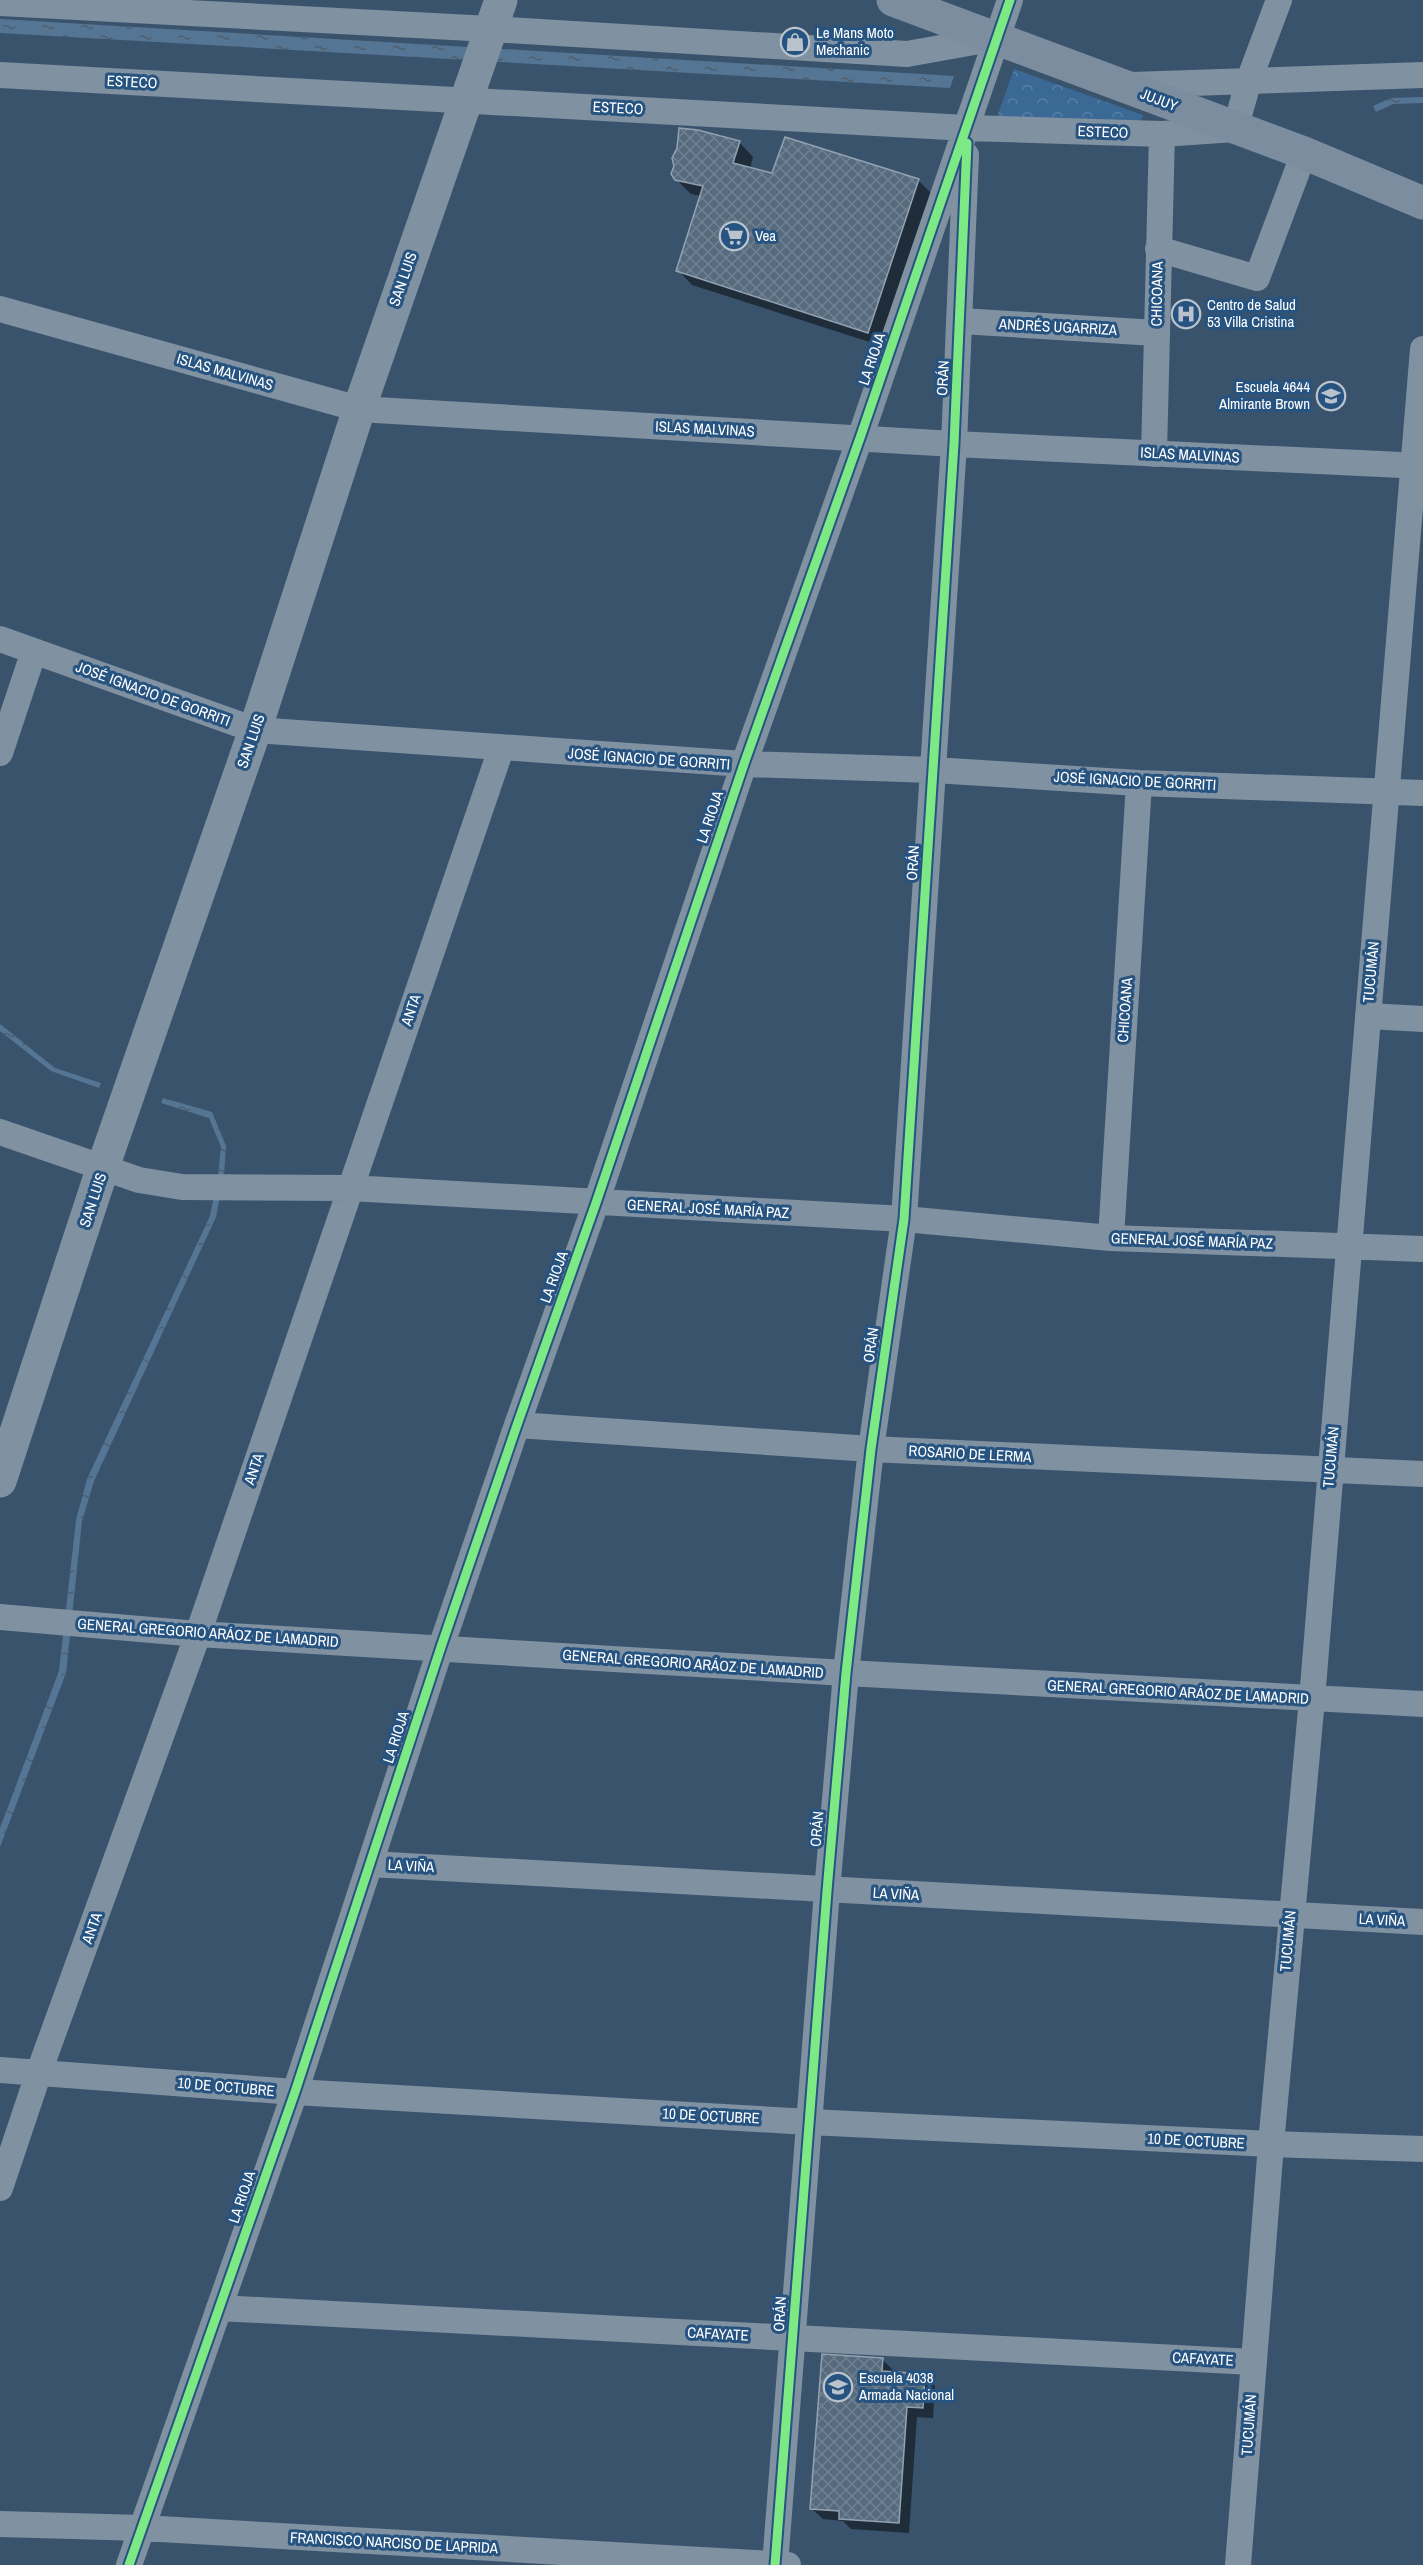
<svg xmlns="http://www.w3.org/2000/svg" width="1423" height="2565" font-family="'Archivo Narrow',sans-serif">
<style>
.park{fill:url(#park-crowns)}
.water{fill:url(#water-ripples)}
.shadow{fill:#0007}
.building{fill:url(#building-cross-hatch);stroke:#93a2b1;stroke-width:1.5}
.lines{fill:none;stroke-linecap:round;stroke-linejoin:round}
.minor{stroke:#8091a2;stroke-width:26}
.tertiary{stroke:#8091a2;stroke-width:33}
.secondary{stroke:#7b8d9f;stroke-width:33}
.cycleway-casing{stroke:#265380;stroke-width:13}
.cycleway{stroke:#7ce984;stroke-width:9}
.labels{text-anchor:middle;stroke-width:6;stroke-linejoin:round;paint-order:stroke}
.poi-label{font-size:15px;fill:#fff;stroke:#265380;text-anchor:start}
.street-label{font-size:15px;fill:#fff;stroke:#265380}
</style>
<defs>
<pattern id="park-crowns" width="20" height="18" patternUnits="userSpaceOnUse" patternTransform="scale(1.5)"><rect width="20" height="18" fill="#3a6996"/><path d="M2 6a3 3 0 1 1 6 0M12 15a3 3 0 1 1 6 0" fill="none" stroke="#5880a6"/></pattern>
<pattern id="water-ripples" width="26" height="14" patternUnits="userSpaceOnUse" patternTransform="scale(1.5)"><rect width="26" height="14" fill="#557594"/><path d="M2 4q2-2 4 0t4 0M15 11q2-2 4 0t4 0" fill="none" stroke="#505e6c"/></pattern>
<pattern id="building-cross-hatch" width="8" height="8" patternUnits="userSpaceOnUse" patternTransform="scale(1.5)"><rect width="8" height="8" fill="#576b7f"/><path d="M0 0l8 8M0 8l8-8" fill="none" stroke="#708192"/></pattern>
</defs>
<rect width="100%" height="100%" fill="#3a536c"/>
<path class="park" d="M1014 69 1143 115 1140 125 997 117Z"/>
<path class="water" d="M0 19 954 76 950 88 0 33Z
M1423 97V103L1393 104 1376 112 1373 106 1391 98Z
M0 1024 55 1068 101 1083 99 1088 51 1071 0 1031Z
M163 1098 212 1112 226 1146 224 1175 216 1217 94 1481 82 1521 66 1673 0 1847V1828L59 1671 76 1520 87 1479 210 1216 218 1175 221 1147 209 1118 161 1103Z"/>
<path class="shadow" d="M739 142 753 157 750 169 773 175 918 180 932 194 882 346 692 285 678 270 701 196 691 194 676 179Z
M882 2359 893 2370V2373L924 2375 935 2386 933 2418 917 2417 909 2533 851 2529 843 2521 823 2519 812 2509Z"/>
<path class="building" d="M679 128 698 130 740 141 733 163 772 173 785 137 919 179 868 333 676 271 703 186 675 180 671 174 674 166 672 158 677 148Z
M822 2354 883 2358 882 2371 925 2374 923 2408 907 2407 899 2523 839 2519V2511L810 2509Z"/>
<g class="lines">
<path class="minor" d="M0 3 490 29 907 54 996 38
M0 75 967 128 1162 134 1235 129 1249 80 1279 0
M1132 85 1423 75
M1158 249 1257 278 1304 153
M0 309 359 409 954 444 1423 466
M961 321 1156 333
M1154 454 1162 134
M0 639 255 730 744 764 934 770 1139 783 1423 793
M0 753 34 651
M1368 1016 1423 1019
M0 1132 139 1180 182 1187 350 1188 904 1219 1111 1238 1423 1249
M1111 1238 1139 783
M517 1425 871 1449 1423 1474
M0 1617 198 1634 846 1673 1423 1704
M370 1864 1423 1922
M0 2070 295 2092 809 2122 1271 2144 1423 2149
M0 2188 39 2072 198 1634 501 749
M219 2308 1253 2362
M0 2524 142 2528 788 2565
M129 2565 295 2092 441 1647 517 1425 596 1203 744 764 860 438 1010 0
M775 2565 827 1891 846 1673 871 1449 904 1219 954 444 966 155
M1238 2565 1271 2144 1312 1699 1423 349"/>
<path class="tertiary" d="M0 1481 103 1167 255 730 359 409 501 0"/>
<path class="secondary" d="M893 0 1304 153 1423 203"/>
<g class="cycleway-casing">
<path id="cycleway" d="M129 2565 295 2092 441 1647 517 1425 596 1203 744 764 860 438 1010 0
M775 2565 827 1891 846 1673 871 1449 904 1219 954 444 967 143"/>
</g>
<use href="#cycleway" class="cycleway"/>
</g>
<defs>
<g id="shop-ring" transform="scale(1.5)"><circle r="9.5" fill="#265380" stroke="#bac3cc" stroke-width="1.5"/><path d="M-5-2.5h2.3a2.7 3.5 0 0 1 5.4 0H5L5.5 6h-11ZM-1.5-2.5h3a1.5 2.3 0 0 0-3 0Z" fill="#bac3cc"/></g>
<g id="supermarket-ring" transform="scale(1.5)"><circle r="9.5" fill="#265380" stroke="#bac3cc" stroke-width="1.5"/><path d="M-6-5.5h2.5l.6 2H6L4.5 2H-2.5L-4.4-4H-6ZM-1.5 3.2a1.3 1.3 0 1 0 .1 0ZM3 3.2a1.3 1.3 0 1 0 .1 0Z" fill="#bac3cc"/></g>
<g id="hospital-ring" transform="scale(1.5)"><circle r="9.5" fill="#265380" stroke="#bac3cc" stroke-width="1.5"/><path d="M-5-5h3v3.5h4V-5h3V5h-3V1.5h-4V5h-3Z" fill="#bac3cc"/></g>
<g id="school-ring" transform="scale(1.5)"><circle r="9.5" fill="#265380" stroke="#bac3cc" stroke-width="1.5"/><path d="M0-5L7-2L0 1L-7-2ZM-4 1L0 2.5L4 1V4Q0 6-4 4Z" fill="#bac3cc"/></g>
</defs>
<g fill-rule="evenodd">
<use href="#shop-ring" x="795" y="42"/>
<use href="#supermarket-ring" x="734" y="236"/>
<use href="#hospital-ring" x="1186" y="314"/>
<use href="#school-ring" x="1331" y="396"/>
<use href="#school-ring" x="838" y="2387"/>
</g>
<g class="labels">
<g class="poi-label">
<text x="816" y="38">Le Mans Moto<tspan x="816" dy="17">Mechanic</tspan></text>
<text x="755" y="241">Vea</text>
<text x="1207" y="310">Centro de Salud<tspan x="1207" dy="17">53 Villa Cristina</tspan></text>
<text x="1310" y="392" text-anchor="end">Escuela 4644<tspan x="1310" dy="17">Almirante Brown</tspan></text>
<text x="859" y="2383">Escuela 4038<tspan x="859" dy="17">Armada Nacional</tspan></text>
</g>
<g class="street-label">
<text transform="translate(132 82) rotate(3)" y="5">ESTECO</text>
<text transform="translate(1159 100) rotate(21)" y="5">JUJUY</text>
<text transform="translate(618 108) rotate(3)" y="5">ESTECO</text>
<text transform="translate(1103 132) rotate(2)" y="5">ESTECO</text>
<text transform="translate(403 279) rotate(-71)" y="5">SAN LUIS</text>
<text transform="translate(1157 294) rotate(-89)" y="5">CHICOANA</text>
<text transform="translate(1058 327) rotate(3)" y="5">ANDRÉS UGARRIZA</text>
<text transform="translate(872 359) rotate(-71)" y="5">LA RIOJA</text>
<text transform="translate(225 372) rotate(16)" y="5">ISLAS MALVINAS</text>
<text transform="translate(943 378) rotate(-87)" y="5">ORÁN</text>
<text transform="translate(705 429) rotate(3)" y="5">ISLAS MALVINAS</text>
<text transform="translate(1190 455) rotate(3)" y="5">ISLAS MALVINAS</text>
<text transform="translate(153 694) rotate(20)" y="5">JOSÉ IGNACIO DE GORRITI</text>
<text transform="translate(251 741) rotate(-71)" y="5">SAN LUIS</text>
<text transform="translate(649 759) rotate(4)" y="5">JOSÉ IGNACIO DE GORRITI</text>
<text transform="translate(1135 781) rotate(3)" y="5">JOSÉ IGNACIO DE GORRITI</text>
<text transform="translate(710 817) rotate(-71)" y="5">LA RIOJA</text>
<text transform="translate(913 863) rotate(-86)" y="5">ORÁN</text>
<text transform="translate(1371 972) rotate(-85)" y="5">TUCUMÁN</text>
<text transform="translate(411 1010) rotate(-71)" y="5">ANTA</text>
<text transform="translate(1125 1010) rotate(-86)" y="5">CHICOANA</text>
<text transform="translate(93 1200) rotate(-72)" y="5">SAN LUIS</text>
<text transform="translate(708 1209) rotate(3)" y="5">GENERAL JOSÉ MARÍA PAZ</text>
<text transform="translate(1192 1241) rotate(2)" y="5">GENERAL JOSÉ MARÍA PAZ</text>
<text transform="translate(554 1277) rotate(-70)" y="5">LA RIOJA</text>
<text transform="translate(871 1345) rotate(-82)" y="5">ORÁN</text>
<text transform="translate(970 1454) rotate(3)" y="5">ROSARIO DE LERMA</text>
<text transform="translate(1331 1457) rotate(-85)" y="5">TUCUMÁN</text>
<text transform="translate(254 1469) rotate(-71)" y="5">ANTA</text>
<text transform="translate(208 1633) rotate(4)" y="5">GENERAL GREGORIO ARÁOZ DE LAMADRID</text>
<text transform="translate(693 1664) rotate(4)" y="5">GENERAL GREGORIO ARÁOZ DE LAMADRID</text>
<text transform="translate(1178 1692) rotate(3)" y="5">GENERAL GREGORIO ARÁOZ DE LAMADRID</text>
<text transform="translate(396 1737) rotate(-72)" y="5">LA RIOJA</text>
<text transform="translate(817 1829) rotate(-85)" y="5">ORÁN</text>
<text transform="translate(411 1866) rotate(3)" y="5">LA VIÑA</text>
<text transform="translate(896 1894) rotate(3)" y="5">LA VIÑA</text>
<text transform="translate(1382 1920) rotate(3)" y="5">LA VIÑA</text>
<text transform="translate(92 1928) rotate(-70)" y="5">ANTA</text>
<text transform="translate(1288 1941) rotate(-85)" y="5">TUCUMÁN</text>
<text transform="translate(226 2087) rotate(5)" y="5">10 DE OCTUBRE</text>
<text transform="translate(711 2116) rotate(3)" y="5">10 DE OCTUBRE</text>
<text transform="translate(1196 2141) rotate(3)" y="5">10 DE OCTUBRE</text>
<text transform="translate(242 2197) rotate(-71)" y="5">LA RIOJA</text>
<text transform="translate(780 2314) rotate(-86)" y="5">ORÁN</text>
<text transform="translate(718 2334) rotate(3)" y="5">CAFAYATE</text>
<text transform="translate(1203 2359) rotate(3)" y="5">CAFAYATE</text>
<text transform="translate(1249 2425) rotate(-86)" y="5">TUCUMÁN</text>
<text transform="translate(394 2543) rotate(3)" y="5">FRANCISCO NARCISO DE LAPRIDA</text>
</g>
</g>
</svg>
